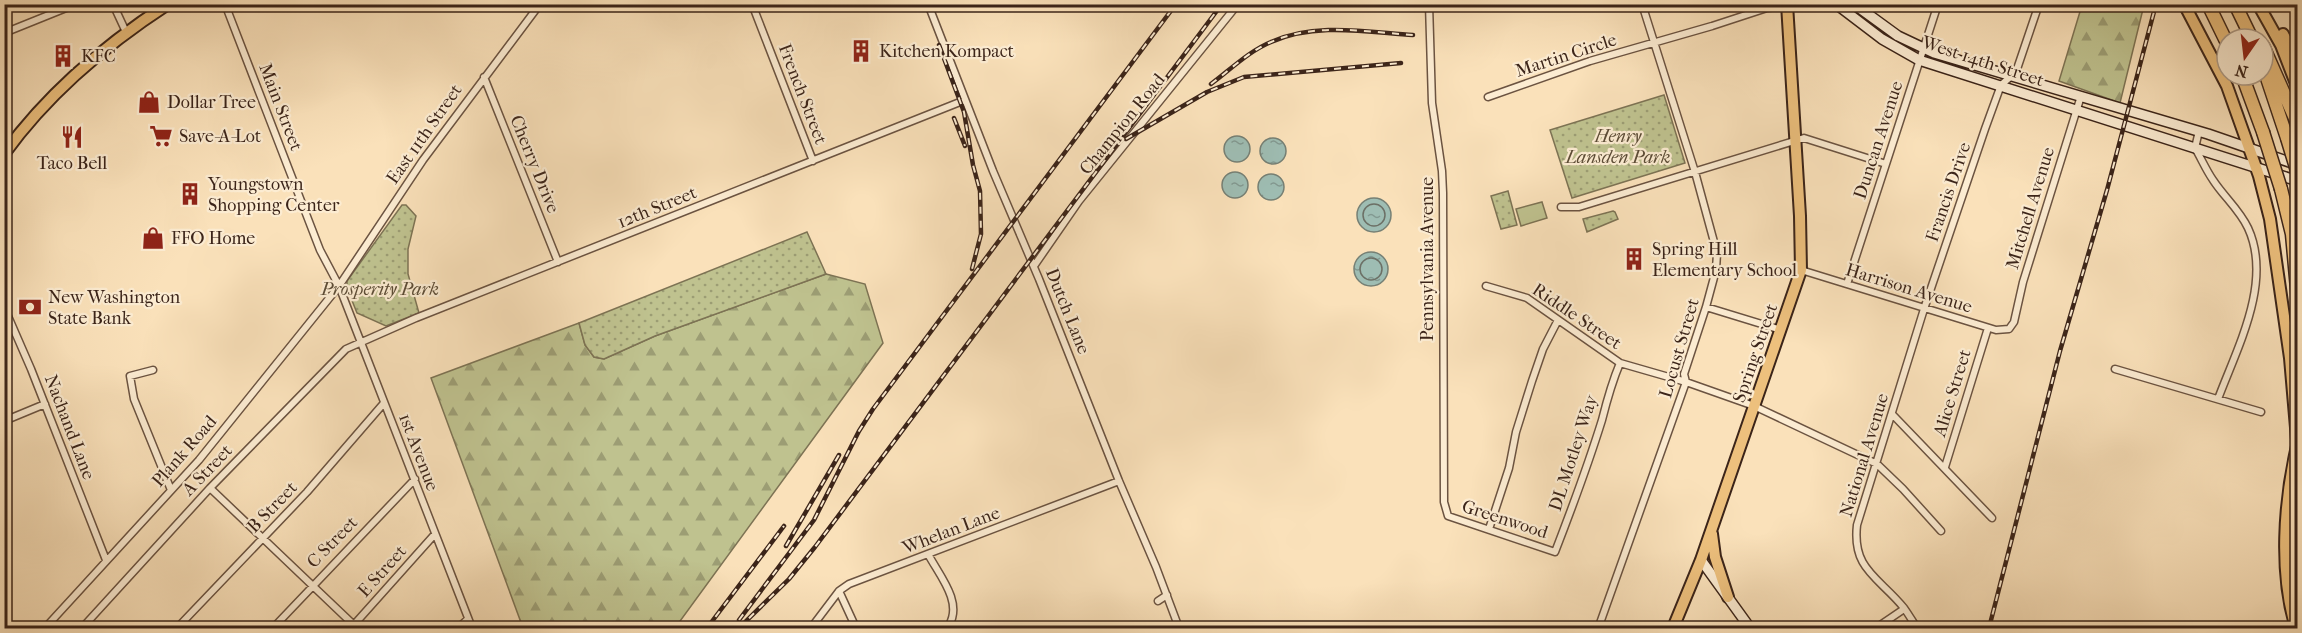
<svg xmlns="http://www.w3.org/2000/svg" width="2302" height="633" font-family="'IM FELL French Canon',serif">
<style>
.green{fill:#bfc28f;stroke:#7d7354;stroke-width:1.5}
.forest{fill:url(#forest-firs);stroke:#7d7354;stroke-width:1.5}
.park{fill:url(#park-dots);stroke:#7d7354;stroke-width:1.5}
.water{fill:url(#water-ripples);stroke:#768075;stroke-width:1.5}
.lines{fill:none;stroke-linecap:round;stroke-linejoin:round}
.shore{stroke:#6c7066;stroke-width:1.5}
.street-casing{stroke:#6b5341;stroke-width:9}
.secondary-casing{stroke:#3b2419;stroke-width:12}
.primary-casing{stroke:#3b2419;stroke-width:14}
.highway-casing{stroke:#3b2419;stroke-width:15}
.street{stroke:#fcecd2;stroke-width:6}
.secondary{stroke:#fcecd2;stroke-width:9}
.primary{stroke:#edc07d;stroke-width:10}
.highway{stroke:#edc07d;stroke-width:12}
.rail-casing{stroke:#3b2419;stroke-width:4.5}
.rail{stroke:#fcecd2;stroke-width:2;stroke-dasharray:7;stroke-linecap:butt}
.highway-bridge-casing{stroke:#3b2419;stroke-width:15;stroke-linecap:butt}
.highway-bridge{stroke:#edc07d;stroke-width:12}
.labels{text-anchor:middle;stroke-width:4.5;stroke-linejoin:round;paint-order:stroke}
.poi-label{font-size:18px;fill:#3b2419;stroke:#fcecd2;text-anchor:start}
.street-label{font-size:18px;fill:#3b2419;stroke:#fcecd2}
.park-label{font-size:18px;font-style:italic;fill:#5c4c36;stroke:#fcecd2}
</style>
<defs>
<pattern id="forest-firs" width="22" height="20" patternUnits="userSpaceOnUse" patternTransform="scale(1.5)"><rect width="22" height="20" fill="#bfc28f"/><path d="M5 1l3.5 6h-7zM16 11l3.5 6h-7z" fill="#9c9d74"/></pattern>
<pattern id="park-dots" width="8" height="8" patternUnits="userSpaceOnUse" patternTransform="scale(1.5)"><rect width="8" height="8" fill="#bfc28f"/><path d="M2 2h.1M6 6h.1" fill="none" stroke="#9c9d74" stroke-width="1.8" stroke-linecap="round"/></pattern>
<pattern id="water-ripples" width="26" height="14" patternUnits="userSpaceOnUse" patternTransform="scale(1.5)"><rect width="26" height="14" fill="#9ebdb3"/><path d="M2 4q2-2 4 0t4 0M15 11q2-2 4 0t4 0" fill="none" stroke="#829991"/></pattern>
</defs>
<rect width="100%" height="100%" fill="#fae1ba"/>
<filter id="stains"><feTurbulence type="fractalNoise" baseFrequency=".00333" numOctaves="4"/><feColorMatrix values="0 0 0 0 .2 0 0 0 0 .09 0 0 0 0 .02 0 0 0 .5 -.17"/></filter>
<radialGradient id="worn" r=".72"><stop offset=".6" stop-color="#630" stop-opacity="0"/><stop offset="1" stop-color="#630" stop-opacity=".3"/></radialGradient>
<path class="green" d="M1542 202 1547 218 1521 226 1516 209Z"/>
<path class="forest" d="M2082 5H2144L2120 103 2059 81Z
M826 274 865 284 883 343 675 628H523L431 378 579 323 585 345 594 357 604 359 655 336Z"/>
<path class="park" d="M1664 95 1685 163 1572 198 1550 130Z
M1508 191 1517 225 1501 229 1491 196Z
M402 205H406L416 216 408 249V274L419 313 386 326 357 313 347 288V281Z
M1613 211 1615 212 1618 219 1587 232 1583 219Z
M807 232 826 274 655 336 604 359 594 357 585 345 579 323Z"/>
<path class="water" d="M1224 149a13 13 0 1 1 26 0a13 13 0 1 1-26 0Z
M1260 151a13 13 0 1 1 26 0a13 13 0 1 1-26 0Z
M1222 185a13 13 0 1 1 26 0a13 13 0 1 1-26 0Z
M1258 187a13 13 0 1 1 26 0a13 13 0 1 1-26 0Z
M1357 215a17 17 0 1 1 34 0a17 17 0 1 1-34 0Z
M1354 269a17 17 0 1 1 34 0a17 17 0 1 1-34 0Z"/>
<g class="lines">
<path class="shore" d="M1363 215a11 11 0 1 1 22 0a11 11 0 1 1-22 0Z
M1360 269a11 11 0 1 1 22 0a11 11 0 1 1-22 0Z"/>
<g class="street-casing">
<path id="street" d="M113 4 126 32
M225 4 320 250 339 286 472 628
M752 4 813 161
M928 4 993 171 1039 279 1119 481 1156 567 1179 628
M1429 4 1432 103 1442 171 1443 193 1444 502 1448 516 1555 552C1572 508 1588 465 1602 420 1607 400 1612 382 1620 363
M4 33 76 4
M484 77 558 262
M1488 97 1590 61 1712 26 1767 8 1787 6
M2199 131 2195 148C2201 158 2206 170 2213 180 2224 197 2239 209 2248 228 2273 282 2237 348 2218 399
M1561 207H1579L1804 138 1886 164
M1034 266 1079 201 1238 4
M1801 270 1996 330 2009 329 2014 322 2023 282 2081 96
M1847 284 1938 4
M1486 286 1527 298 1620 363 1686 382 1754 406 1877 464 1903 489 1941 531
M4 307 31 369 106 560
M1706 307 1781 330
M2115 369 2261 412
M153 370 130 376 134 399 171 490
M1892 414 1992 518
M4 421 45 404
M1945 467 1988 328
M210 488 357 628
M1489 529 1509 468 1516 432 1532 381 1543 349 1558 320
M928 554C939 575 963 602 949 625L943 628
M839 591 856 628
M1158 601 1167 595
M45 628 199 460 339 286 423 160 540 4
M82 628 210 488 346 349 416 318 965 100
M177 628 307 492 384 403
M273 628 415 479
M351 628 435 534
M458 628 468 619
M811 628 839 591 849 584 1119 481
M1608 628 1599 626 1686 382 1684 374 1706 307 1716 270 1717 253 1695 172 1642 4
M1876 628 1904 609
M1917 628C1913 622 1909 615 1904 608 1879 577 1852 570 1857 525L1924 309 1985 129 2001 85 2016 72 2039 4"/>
</g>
<g class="secondary-casing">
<path id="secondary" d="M1836 4 1882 39 1919 60 2298 181
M1854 4 1898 36 1934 53 2208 134 2298 165
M1701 560 1750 628"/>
</g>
<g class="primary-casing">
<path id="primary" d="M2184 4 2227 86 2259 176 2270 219 2290 358 2298 451
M2258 4 2281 45 2298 89
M2283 34 2298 63
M4 154C48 93 105 45 168 4
M1712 534 1715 557 1728 597
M1673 628 1701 560 1801 270 1800 216 1787 4
M2296 628C2279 573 2284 502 2297 446"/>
</g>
<g class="highway-casing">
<path id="highway" d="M2208 4 2227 43
M2235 4 2252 39
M2263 46 2298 125
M2263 66 2287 138
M2242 75 2263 132
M2281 189 2292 234 2298 300"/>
</g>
<use href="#street" class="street"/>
<use href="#secondary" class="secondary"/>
<use href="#primary" class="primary"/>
<use href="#highway" class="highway"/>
<g class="rail-casing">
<path id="rail" d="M939 45 964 112 973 165 980 191 981 234 972 269
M1211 84C1230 70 1249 51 1271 42 1315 22 1367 32 1413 35
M954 118 965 146
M1126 139 1207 92 1244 77 1401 63
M786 546 839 455
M739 620 814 520 859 431 873 409 1176 4
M707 628 784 526
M739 628 789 579 815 547 1222 4
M1989 628 2060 351 2107 190 2156 4"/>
</g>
<use href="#rail" class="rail"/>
<g class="highway-bridge-casing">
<path id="highway-bridge" d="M2263 132 2281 189
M2287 138 2298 174"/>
</g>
<use href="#highway-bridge" class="highway-bridge"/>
</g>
<defs>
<g id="building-bare" transform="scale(1.8)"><path d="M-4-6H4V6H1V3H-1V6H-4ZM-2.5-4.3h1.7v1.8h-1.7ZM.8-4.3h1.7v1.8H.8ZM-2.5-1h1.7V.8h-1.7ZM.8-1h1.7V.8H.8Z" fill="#8f2418" stroke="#fcecd2" stroke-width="2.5" paint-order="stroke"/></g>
<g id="shop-bare" transform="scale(1.8)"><path d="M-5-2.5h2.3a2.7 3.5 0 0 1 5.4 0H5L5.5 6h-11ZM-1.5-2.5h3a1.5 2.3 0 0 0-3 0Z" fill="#8f2418" stroke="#fcecd2" stroke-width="2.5" paint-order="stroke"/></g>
<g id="supermarket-bare" transform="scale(1.8)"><path d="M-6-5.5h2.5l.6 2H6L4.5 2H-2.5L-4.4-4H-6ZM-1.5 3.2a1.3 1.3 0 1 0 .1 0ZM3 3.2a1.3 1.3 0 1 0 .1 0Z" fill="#8f2418" stroke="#fcecd2" stroke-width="2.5" paint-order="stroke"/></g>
<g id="restaurant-bare" transform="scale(1.8)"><path d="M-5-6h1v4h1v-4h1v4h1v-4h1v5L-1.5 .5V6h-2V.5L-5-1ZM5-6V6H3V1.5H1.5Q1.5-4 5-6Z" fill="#8f2418" stroke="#fcecd2" stroke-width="2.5" paint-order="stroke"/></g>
<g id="bank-bare" transform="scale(1.8)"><path d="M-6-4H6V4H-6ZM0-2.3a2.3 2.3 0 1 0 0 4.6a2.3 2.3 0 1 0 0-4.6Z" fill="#8f2418" stroke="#fcecd2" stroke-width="2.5" paint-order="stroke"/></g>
</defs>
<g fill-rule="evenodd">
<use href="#building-bare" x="861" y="51"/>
<use href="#building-bare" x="63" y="56"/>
<use href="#shop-bare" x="149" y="102"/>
<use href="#supermarket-bare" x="161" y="136"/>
<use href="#restaurant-bare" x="72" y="137"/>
<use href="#building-bare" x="190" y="194"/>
<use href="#shop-bare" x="153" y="238"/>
<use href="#building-bare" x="1634" y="259"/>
<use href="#bank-bare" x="30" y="307"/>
</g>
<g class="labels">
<g class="poi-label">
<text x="879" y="57">Kitchen Kompact</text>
<text x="81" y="62">KFC</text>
<text x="167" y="108">Dollar Tree</text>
<text x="179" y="142">Save-A-Lot</text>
<text x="72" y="169" text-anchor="middle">Taco Bell</text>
<text x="208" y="190">Youngstown<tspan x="208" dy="21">Shopping Center</tspan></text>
<text x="171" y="244">FFO Home</text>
<text x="1652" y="255">Spring Hill<tspan x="1652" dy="21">Elementary School</tspan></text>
<text x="48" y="303">New Washington<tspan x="48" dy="21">State Bank</tspan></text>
</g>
<g class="street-label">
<text transform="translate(1566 55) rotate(-18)" y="6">Martin Circle</text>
<text transform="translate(1983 61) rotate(18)" y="6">West 14th Street</text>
<text transform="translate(803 94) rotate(69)" y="6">French Street</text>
<text transform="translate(281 107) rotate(69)" y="6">Main Street</text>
<text transform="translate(1122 124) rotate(-51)" y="6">Champion Road</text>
<text transform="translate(424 134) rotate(-55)" y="6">East 11th Street</text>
<text transform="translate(1878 140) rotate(-72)" y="6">Duncan Avenue</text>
<text transform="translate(535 164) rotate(68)" y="6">Cherry Drive</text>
<text transform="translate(1948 192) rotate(-71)" y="6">Francis Drive</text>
<text transform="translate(657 207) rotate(-22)" y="6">12th Street</text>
<text transform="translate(2030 208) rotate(-73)" y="6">Mitchell Avenue</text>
<text transform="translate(1427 259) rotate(-90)" y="6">Pennsylvania Avenue</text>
<text transform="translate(1909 288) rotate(17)" y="6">Harrison Avenue</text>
<text transform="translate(1068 311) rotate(68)" y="6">Dutch Lane</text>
<text transform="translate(1577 316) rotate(34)" y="6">Riddle Street</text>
<text transform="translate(1679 348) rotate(-74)" y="6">Locust Street</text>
<text transform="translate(1755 353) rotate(-71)" y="6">Spring Street</text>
<text transform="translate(1952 393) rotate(-73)" y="6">Alice Street</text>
<text transform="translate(70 427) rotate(69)" y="6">Nachand Lane</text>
<text transform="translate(184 451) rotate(-49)" y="6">Plank Road</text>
<text transform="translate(419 452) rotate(69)" y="6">1st Avenue</text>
<text transform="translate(1573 453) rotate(-72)" y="6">DL Motley Way</text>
<text transform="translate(1864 455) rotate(-73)" y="6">National Avenue</text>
<text transform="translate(207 470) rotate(-46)" y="6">A Street</text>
<text transform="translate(272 507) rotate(-46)" y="6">B Street</text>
<text transform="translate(1505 519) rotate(18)" y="6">Greenwood</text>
<text transform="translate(951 530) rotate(-21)" y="6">Whelan Lane</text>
<text transform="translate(332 542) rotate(-46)" y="6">C Street</text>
<text transform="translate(382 571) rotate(-48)" y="6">E Street</text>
</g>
<g class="park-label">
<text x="1618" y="142">Henry<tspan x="1618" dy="21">Lansden Park</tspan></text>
<text x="380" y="295">Prosperity Park</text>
</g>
</g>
<rect width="2302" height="633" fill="none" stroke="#fae1ba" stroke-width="24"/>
<rect x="6" y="6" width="2290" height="621" fill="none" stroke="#3b2419" stroke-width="3"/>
<rect x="12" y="12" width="2278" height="609" fill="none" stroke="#3b2419" stroke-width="1.5"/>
<g transform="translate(2245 57) rotate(194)"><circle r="28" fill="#fcecd2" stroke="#af9c88" stroke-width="1.5"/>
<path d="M0-4.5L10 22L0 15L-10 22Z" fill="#8f2418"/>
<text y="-9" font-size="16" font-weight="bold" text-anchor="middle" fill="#3b2419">N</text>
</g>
<rect width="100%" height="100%" filter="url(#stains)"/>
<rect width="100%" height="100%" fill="url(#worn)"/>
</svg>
